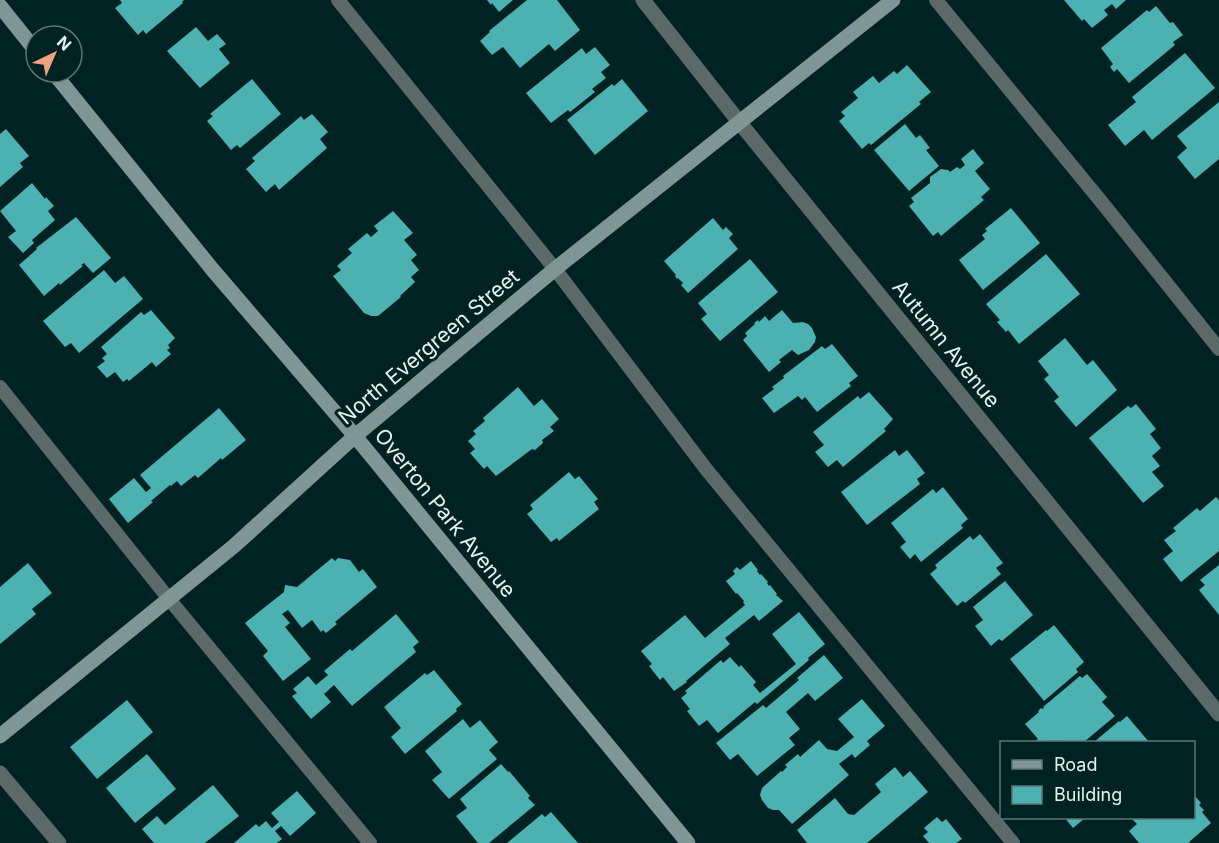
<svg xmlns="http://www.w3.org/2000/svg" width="1219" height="843" font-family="Inter,sans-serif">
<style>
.building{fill:#4cb1b1}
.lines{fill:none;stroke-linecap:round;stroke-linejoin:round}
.lane{stroke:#5b6a69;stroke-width:14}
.street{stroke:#5b6a69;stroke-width:15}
.secondary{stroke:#7f9695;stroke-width:15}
.labels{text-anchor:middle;stroke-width:6;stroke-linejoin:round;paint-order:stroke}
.street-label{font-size:21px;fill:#e2f4f3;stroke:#012222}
</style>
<rect width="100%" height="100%" fill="#012222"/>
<path class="building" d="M120 0H184L182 2 183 3 146 34 143 30 138 35 115 8 122 3Z
M487 0H513L499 12 492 3 491 5Z
M527 0H557L580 30 555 51 549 44 520 68 503 47 492 55 480 41 490 32 489 31Z
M1064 0H1126L1116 9 1112 4 1104 10 1108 15 1092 28 1084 19 1082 21Z
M1156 6 1170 23 1173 22 1183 35 1173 42 1175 45 1129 83 1117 69 1114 72 1110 67 1113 64 1101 48 1147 10 1149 12Z
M196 27 208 41 217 34 226 44 219 49 230 63 200 88 167 51Z
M595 47 610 65 601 72 606 78 592 89 595 92 570 112 568 110 551 123 526 93 582 48 586 54Z
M1185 53 1215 88 1152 140 1144 130 1125 146 1108 125 1136 102 1132 97Z
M907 65 931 92 919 102 921 104 871 145 869 143 862 149 839 121 845 116 841 112 858 98 853 92 873 76 879 83 894 71 897 74Z
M252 79 281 114 240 148 237 145 231 150 207 121 213 116 210 114Z
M622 79 648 111 595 155 567 120 612 84 614 86Z
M1219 102V159L1195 179 1177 157 1187 148 1177 136Z
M312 114 328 132 320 139 327 148 279 190 275 184 266 192 246 169 255 161 252 158 301 116 304 120Z
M905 124 916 138 920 135 930 148 926 150 939 166 909 191 874 150Z
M6 129 29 156 20 163 23 167 0 187V134Z
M973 149 984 163 975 171 990 189 981 197 984 200 941 236 938 232 933 236 909 206 914 202 911 198 930 183V177L941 169 948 170 950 172 957 167 960 169 965 165 961 159Z
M32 183 45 199 46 197 54 206 48 211 55 220 32 240 34 243 23 253 8 237 16 231 0 211Z
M1011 208 1040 243 983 290 959 260 985 239 982 235 987 231 985 229Z
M393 211 413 233 404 240 417 255 411 260 419 270 411 277 415 282 400 296 401 297 378 316H371L364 313 333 276 341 270 337 266 352 253 348 249 367 233 371 237 378 231 374 226Z
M76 217 111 258 93 273 84 263 81 265 83 266 60 285 59 283 44 296 19 265 37 249 36 248Z
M713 218 723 230 726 227 733 234 729 238 738 249 688 293 681 285 683 283 678 278 677 279 675 276 676 275 664 261Z
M1046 254 1080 294 1019 344 1008 330 1006 332 997 322 1000 320 986 304Z
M750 259 778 292 720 341 701 319 707 314 698 303Z
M104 270 115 283 124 276 143 299 79 353 71 343 65 347 43 321Z
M151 310 175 338 168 345 170 348 167 350 171 354 156 367 152 362 129 381 127 379 123 382 115 372 107 378 97 367 105 361 102 358 107 354 101 347 141 312 144 315Z
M782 310 793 323 803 322 808 324 812 328 816 337 815 342 809 350 798 355 792 350 779 360 781 362 769 372 743 340 747 336 745 333 755 324 754 323 758 320 759 322 765 316 769 321Z
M1065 338 1087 365 1093 360 1117 390 1076 427 1054 401 1059 397 1044 379 1049 375 1038 361Z
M832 344 858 376 849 383 851 386 817 412 805 397 802 400 798 396 774 413 762 398 774 389 772 387 784 378 783 376 822 346 825 349Z
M518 387 534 406 542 399 559 419 550 427 554 431 542 440 543 443 535 450 532 449 496 476 487 466 484 469 470 453 475 449 468 441 476 434 473 431 485 421 483 418Z
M869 392 893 419 884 429 886 431 843 467 837 460 828 467 815 452 824 445 813 432 858 396 860 399Z
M1136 404 1156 429 1150 434 1161 448 1152 456 1160 466 1152 472 1164 486 1143 503 1089 438 1128 406 1131 408Z
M219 408 246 440 222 460 221 458 198 478 195 475 181 486 177 481 171 486 170 485 151 501 153 502 128 523 109 499 134 478 146 492 151 488 140 475Z
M895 450 899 456 907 450 925 473 917 479 920 484 867 525 841 492Z
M569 472 575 479 579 476 598 499 594 502 599 509 559 541 557 538 551 542 527 514 533 509 530 505Z
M943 487 968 519 961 525 963 528 921 562 915 554 910 559 900 547 906 542 891 523 933 489 936 493Z
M1216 497 1219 500V551L1181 582 1163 559 1173 551 1164 540 1176 531 1173 528 1197 508 1200 511Z
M980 534 1003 563 996 568 1001 574 965 603 963 601 957 606 930 574 937 568 935 565 970 536 973 540Z
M332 558 335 561 338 558 350 560 359 572 363 569 377 587 335 622 337 624 326 633 323 630 321 632 312 620 302 628 288 610 282 614 290 623 285 627 311 659 283 681 263 656 268 651 245 623 284 592 285 585 297 587Z
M751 561 758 570 757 571 760 575 761 574 768 582 767 583 769 586 770 585 777 594 776 595 783 601 759 621 754 615 725 638 730 644 686 681 687 682 674 691 663 677 660 680 649 666 652 664 641 651 685 615 705 638 745 605 743 602 744 601 737 593 736 594 726 581 735 574 733 571 737 567 740 570Z
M28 563 52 593 32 609 36 614 0 644V587Z
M1219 565V615L1199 590 1205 585 1200 580Z
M1005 581 1033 615 1002 641 999 639 991 646 975 626 983 620 973 607Z
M799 612 825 644 808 658 809 660 757 704 755 702 718 733 707 720 699 726 687 711 690 709 681 698 687 693 685 691 721 660 723 663 730 657 739 667 741 665 756 682 753 685 760 693 796 664 772 634Z
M396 614 419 642 413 647 416 652 352 706 334 685 324 694 331 702 311 719 292 696 297 693 293 689 308 676 316 685 328 675 324 671 350 649 352 651Z
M1054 625 1084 662 1076 669 1078 672 1044 701 1010 659 1046 630 1047 631Z
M824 655 843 678 815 701 808 693 786 712 800 729 789 738 795 745 757 776 738 754 730 760 716 743 763 705 766 708 799 680 797 678Z
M434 670 462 704 456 709 457 711 405 754 391 737 401 728 384 707 425 673 427 675Z
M1087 674 1107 697 1102 702 1115 716 1084 742H1058L1056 740 1053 742H1034L1038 739 1025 724 1039 712 1038 711 1041 708 1043 709 1044 708 1043 707 1080 676 1082 678Z
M862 699 885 726 867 741 870 745 855 758 852 754 839 764 849 775 792 824 779 810H773L768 808 762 800 760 795 762 788 781 771 782 772 787 767 785 765 798 754 800 757 819 740 827 749 837 751 854 737 838 719Z
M127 700 153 732 97 779 70 747Z
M1127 716 1149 742H1094L1119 721 1120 722Z
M463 719 470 728 480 720 498 742 489 750 497 759 449 799 432 780 442 772 425 751Z
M147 754 176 789 135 823 106 788Z
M501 764 508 772 509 771 530 796 528 798 535 805 489 843H478L456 816 467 808 460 799Z
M895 767 903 777 910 771 928 792 867 843H807L797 830 835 798 848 814 854 815 881 792 875 784Z
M213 785 239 816 205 843H154L142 829 157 816 165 825Z
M297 791 316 813 290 836 281 826 275 831 282 839 277 843H234L256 824 259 827 266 821 272 828 279 822 271 813Z
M1194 795 1201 803 1199 805 1204 810 1202 812 1211 823 1189 842 1190 843H1139L1129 831 1137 824 1131 818H1194Z
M551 812 578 843H507L542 814 545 817Z
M937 817 942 822 946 819 962 839 956 843H929L923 836 928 832 924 828Z
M1065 818H1085L1073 828Z"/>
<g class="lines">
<path class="lane" d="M338 0 555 269 706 469 1013 843
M936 0 1104 205 1219 349
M0 387 169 599 370 843"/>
<path class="street" d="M643 0 740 123 1219 714
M0 773 59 843"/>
<path class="secondary" d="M0 6 36 51
M53 72 212 269 355 436 688 843
M0 736 234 546 355 436 555 269 893 0"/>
</g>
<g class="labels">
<g class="street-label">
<text transform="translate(946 344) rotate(51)" y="7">Autumn Avenue</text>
<text transform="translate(429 347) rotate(-40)" y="7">North Evergreen Street</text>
<text transform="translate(445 513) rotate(51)" y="7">Overton Park Avenue</text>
</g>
</g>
<rect x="1000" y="741" width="195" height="78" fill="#012222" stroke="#5b7676" stroke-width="1.5"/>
<rect x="1012" y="760" width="30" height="9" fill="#7f9695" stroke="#5b7676" stroke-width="1.5"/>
<text x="1054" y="771" font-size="18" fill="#e2f4f3">Road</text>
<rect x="1012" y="786" width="30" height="18" fill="#4cb1b1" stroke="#5b7676" stroke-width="1.5"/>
<text x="1054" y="801" font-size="18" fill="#e2f4f3">Building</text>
<g transform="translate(54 54) rotate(44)"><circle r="28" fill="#012222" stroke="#5b7676" stroke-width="1.5"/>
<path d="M0-4.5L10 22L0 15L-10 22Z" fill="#f1a17d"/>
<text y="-9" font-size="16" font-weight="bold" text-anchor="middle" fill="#e2f4f3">N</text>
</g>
</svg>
